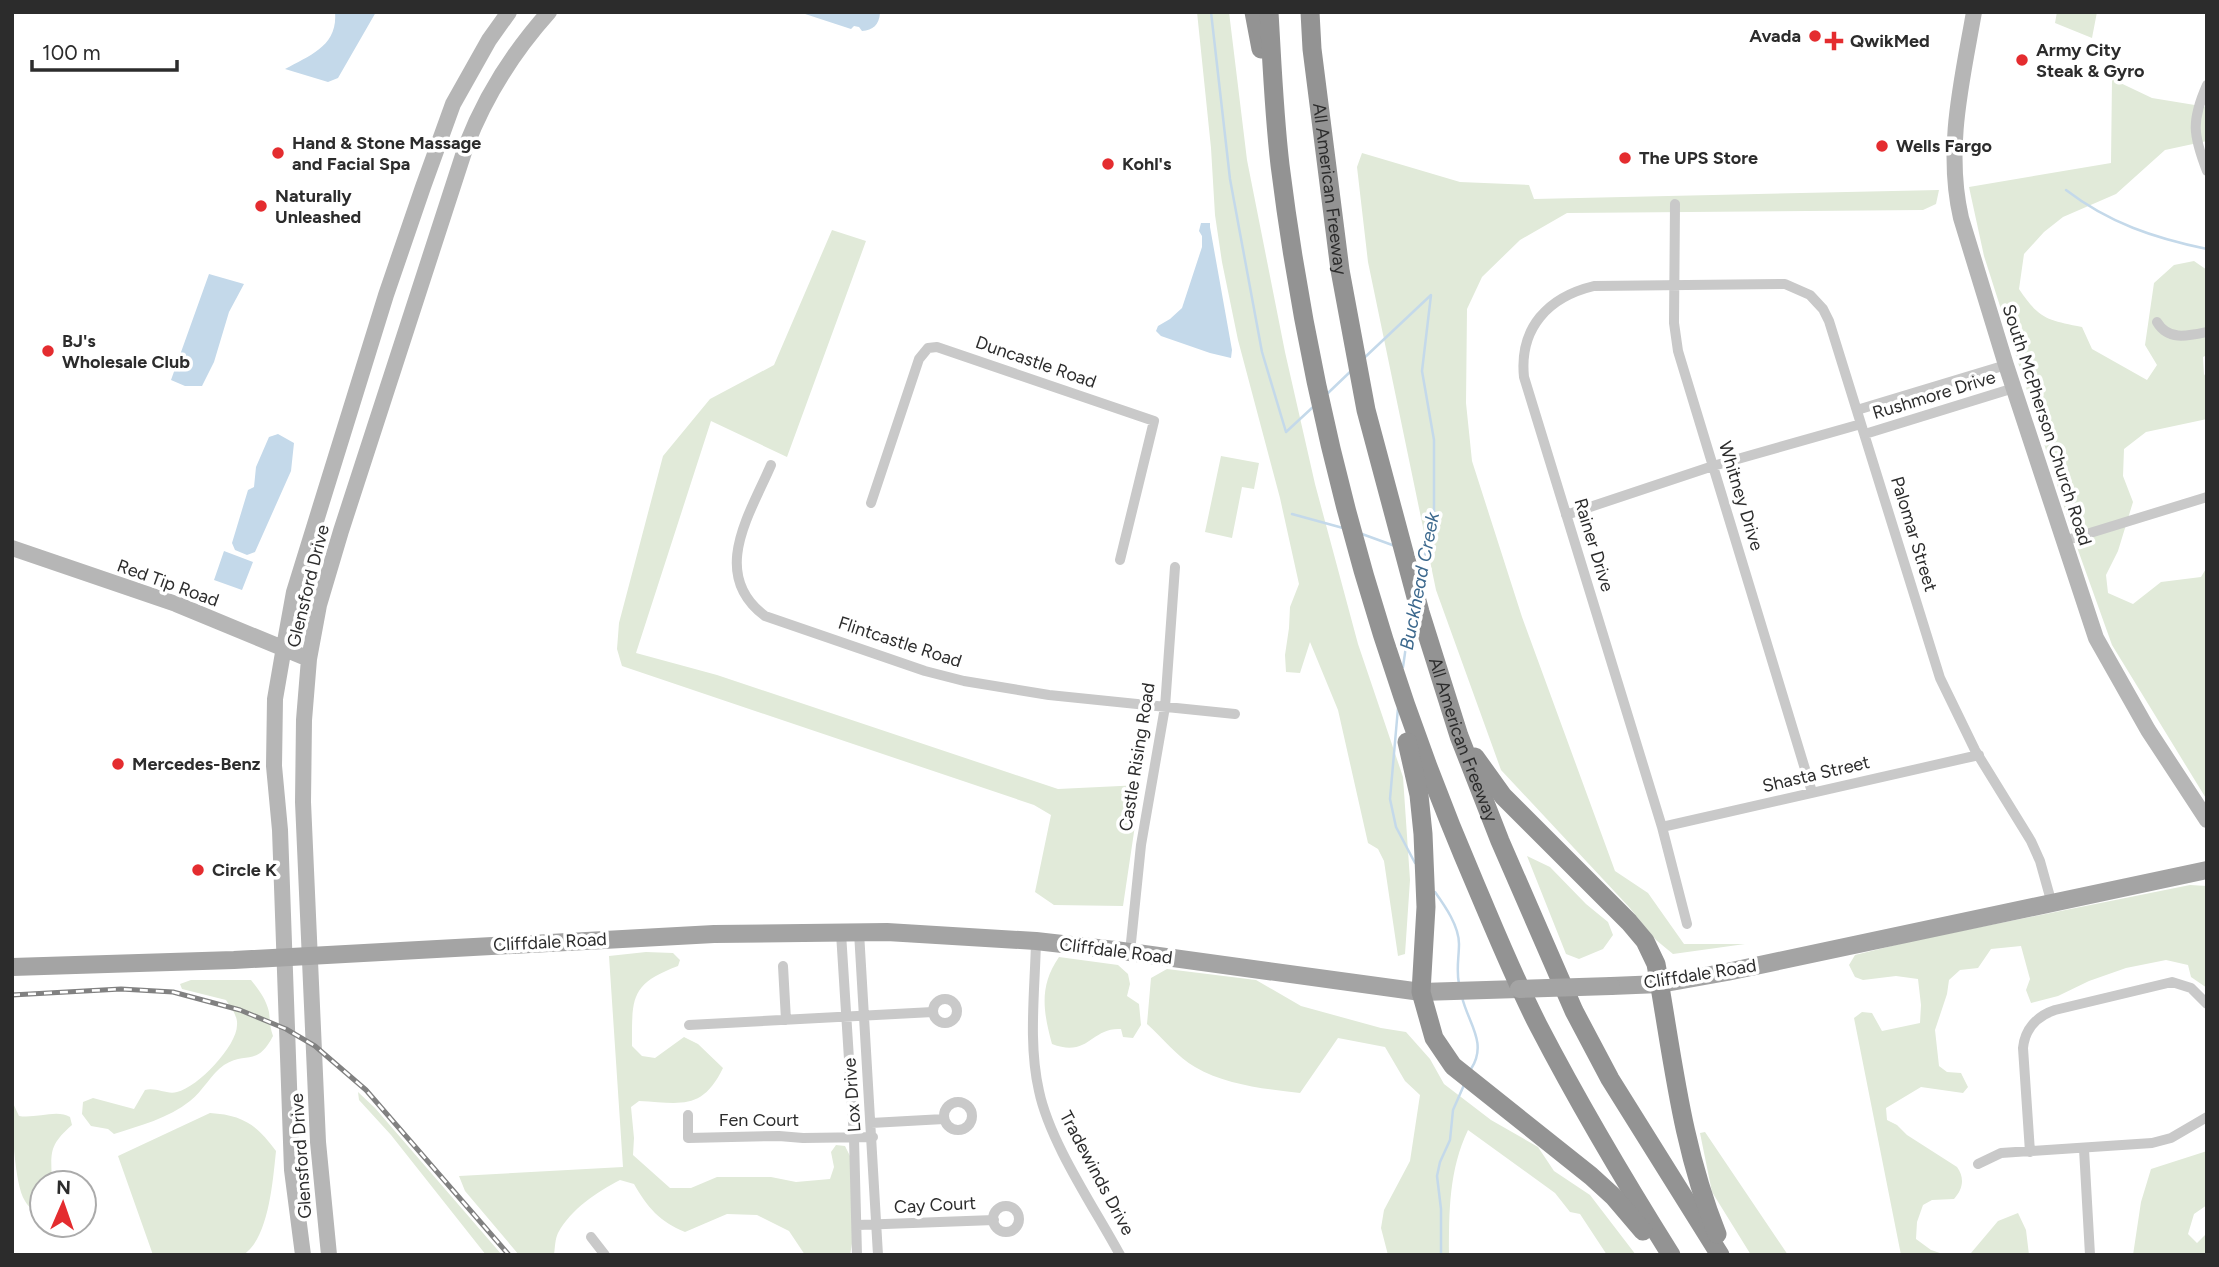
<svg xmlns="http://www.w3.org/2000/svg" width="2219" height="1267" font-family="Figtree,sans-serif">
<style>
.green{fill:#e1ead9}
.water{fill:#c4d9ea}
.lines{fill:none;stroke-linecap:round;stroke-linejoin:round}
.stream{stroke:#c4d9ea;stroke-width:2.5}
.street{stroke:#c9c9c9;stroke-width:10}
.secondary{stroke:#b6b6b6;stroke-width:16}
.primary{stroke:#a4a4a4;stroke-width:18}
.highway{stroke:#939393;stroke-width:19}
.rail-casing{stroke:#818181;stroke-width:5}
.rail{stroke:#fff;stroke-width:2.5;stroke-dasharray:8;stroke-linecap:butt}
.primary-bridge{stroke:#a4a4a4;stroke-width:18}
.poi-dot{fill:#e42c2f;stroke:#fff;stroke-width:2.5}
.labels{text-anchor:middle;stroke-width:7;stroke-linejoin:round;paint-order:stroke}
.poi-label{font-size:18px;font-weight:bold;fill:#2c2c2c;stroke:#fff;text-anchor:start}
.street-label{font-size:18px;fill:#2c2c2c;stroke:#fff}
.water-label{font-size:19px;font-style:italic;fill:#3b688d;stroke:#fff}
</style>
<rect width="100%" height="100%" fill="#fff"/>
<path class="green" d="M1197 12H1229L1247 160 1285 352 1315 484 1358 644 1403 777 1410 880 1405 954 1398 956 1384 861 1378 849 1368 843 1338 710 1310 642 1300 673 1286 672 1285 655 1289 628 1290 607 1299 584 1280 498 1238 340 1222 262 1215 215 1211 148Z
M2057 12H2097L2092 38 2055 23Z
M2112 79 2152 98 2207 107V141L2165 150 2116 194 2063 217 2044 232 2024 254 2019 289C2039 319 2047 320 2082 327L2092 349 2147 380 2157 365 2145 345 2154 283 2174 265 2194 261 2207 270V355L2203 357 2204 374 2207 379V419L2146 432 2124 449 2123 476 2133 502 2118 551 2106 575 2108 593 2133 604 2161 582 2201 577 2207 567V800L2112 645 2078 550 1984 256 1969 187 2111 163Z
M1362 153 1460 182 1529 185 1534 199 1939 190 1936 204 1923 210 1567 213 1520 240 1482 277 1467 309 1466 403 1472 461 1522 617 1615 871 1648 893 1684 944H1745L1673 954 1656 940 1629 907 1501 770 1436 590 1368 262 1357 167Z
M832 230 866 241 787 457 711 421 636 653 717 675 1058 789 1141 785 1123 906 1054 905 1035 892 1051 815 1034 805 622 666 617 649 619 623 663 456 710 399 774 365Z
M1221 456 1259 463 1254 489 1242 487 1232 538 1205 532Z
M1527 856 1550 867 1586 904 1608 922 1613 935 1603 949 1579 959 1566 954Z
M2190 885 2207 886V988L2191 977 2188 965 2166 960 2126 968 2089 981 2058 996 2031 1003 2026 990 2030 979 2021 946 1991 949 1978 968 1960 970 1949 980 1947 994 1935 1030 1939 1066 1947 1072 1961 1073 1968 1087 1963 1093 1921 1087 1886 1108 1887 1120 1897 1125 1907 1135 1957 1167C1965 1178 1963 1189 1954 1199L1932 1200 1923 1205 1917 1222 1916 1239 1931 1250 1946 1255H1901L1854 1018 1862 1012 1872 1013 1882 1031 1920 1023 1921 1005 1918 979 1896 976 1863 980 1855 977 1849 965 1855 955 1916 940Z
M646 952 673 953 680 960 678 966C630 984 632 998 632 1046L642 1056 655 1058 684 1037 698 1044 723 1068C702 1111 681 1103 639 1101L631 1107 634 1138 633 1155 670 1188H691L717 1177H771L796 1182 830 1179 834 1167 831 1152 836 1145 845 1146 851 1158 853 1238 850 1255H805L789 1231 757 1215 727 1214 685 1232C660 1222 647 1207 634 1184L620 1180C597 1192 571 1209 558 1233 555 1239 555 1248 554 1255H519L465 1191 459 1176 623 1167 609 956Z
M1059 957 1118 965 1128 974 1130 984 1127 996 1139 1004 1141 1025 1133 1038 1123 1037 1121 1029C1091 1027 1089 1058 1052 1044 1043 1011 1039 986 1059 957Z
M1167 969 1256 980 1301 1006 1381 1028 1406 1032 1430 1059 1444 1084 1491 1120 1538 1147 1554 1171 1590 1195 1636 1255H1607L1580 1214 1570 1212 1555 1193 1468 1130C1449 1170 1449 1211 1449 1255H1388L1381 1228 1384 1210 1410 1161 1420 1095 1405 1081 1385 1047 1338 1038 1300 1093C1265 1089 1226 1085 1195 1067 1178 1058 1162 1037 1147 1024L1151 978Z
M191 980H251C259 990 266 999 269 1012 270 1021 270 1028 273 1036 257 1067 247 1051 224 1065 211 1074 203 1091 190 1101 169 1118 139 1126 114 1134L108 1129 91 1126 82 1114 83 1102 93 1098 134 1109 145 1090C156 1087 167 1095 177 1092 198 1087 237 1046 237 1025 238 1016 231 1008 226 1000L182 989 180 984Z
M358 1092 375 1108 502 1255H486L391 1135 359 1100Z
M12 1101 19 1116C35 1119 57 1109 70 1117L72 1125C48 1146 51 1153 52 1183H42V1215C35 1212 29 1208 25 1201 14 1184 12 1122 12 1101Z
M210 1113C243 1115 257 1125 276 1151 273 1179 269 1239 243 1255H153L118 1156Z
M1705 1132 1788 1255H1751L1712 1192 1700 1133Z
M2207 1151V1205L2194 1214 2188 1234 2197 1243 2207 1233V1255H2133L2141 1202 2151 1169Z
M2018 1213 2026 1230 2029 1255H1960L1971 1253 1998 1221Z"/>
<path class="water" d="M335 12H376L338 78 328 82 285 69C310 55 338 46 335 12Z
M799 12H880V13C879 25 873 30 862 31L859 27 854 26 851 29Z
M1201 223H1210V227L1232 350 1231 358 1210 353 1161 336 1156 331 1158 326 1170 319 1182 308 1202 247V236L1199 231Z
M209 274 244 284 229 312 214 362 202 386H185L171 380Z
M278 434 294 443 291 471 255 552 247 555 235 550 232 543 248 490 254 487 256 467 269 437Z
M224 551 253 562 242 590 214 580Z"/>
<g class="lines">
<path class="stream" d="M1211 12 1230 179 1262 352 1286 432 1313 407
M2066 190C2109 223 2154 238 2207 249
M1363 359 1431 295 1422 371 1434 440V513L1420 577
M1328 393 1351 371
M1292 514 1343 528
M1362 534 1395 546
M1403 667 1411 611
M1398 708 1390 799 1396 827 1415 863
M1435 892C1445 906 1459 926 1459 944 1459 957 1456 970 1459 984
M1462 997C1468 1023 1488 1043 1471 1069
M1441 1255V1209L1437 1176 1440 1162 1450 1140 1453 1110 1464 1085"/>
<path class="street" d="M2207 85C2191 121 2193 135 2207 171
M1675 204 1674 323 1678 351 1812 792
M2157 322C2168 341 2188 336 2207 332
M1857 410 2006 365
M1865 434 2014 388
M771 465C750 514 709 574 765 616L925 671 964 681 1049 695 1235 714
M871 503 919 359 928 348 937 347 1154 421 1120 560
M1566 515 1713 466 1861 424
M2064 541 2207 497
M1662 827 1979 755
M1687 924 1662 827 1524 377C1519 328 1548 297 1594 286L1785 284 1810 295 1823 309 1829 321 1940 678 1975 750 2031 841 2040 861 2052 904
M859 932 878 1255
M841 933 854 1138 857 1255
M1036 941C1035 990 1028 1043 1039 1091 1050 1143 1094 1207 1120 1255
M1130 952 1141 845 1165 707 1175 567
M783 966 786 1020
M933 1011a12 12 0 1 1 24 0a12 12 0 1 1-24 0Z
M689 1025 933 1012
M944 1116a14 14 0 1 1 28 0a14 14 0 1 1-28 0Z
M688 1115V1138L779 1136 803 1138 873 1137
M871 1123 944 1119
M2084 1149 2090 1255
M2030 1152 2023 1048C2025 1029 2037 1016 2055 1010L2172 982 2191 988 2207 1004
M1978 1164 2001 1153 2152 1143 2171 1138 2207 1117
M993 1219a13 13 0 1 1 26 0a13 13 0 1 1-26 0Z
M858 1225 994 1220
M591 1237 605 1255"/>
<path class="secondary" d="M1974 12C1962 81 1945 148 1961 218L2006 365 2096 638 2148 730 2207 820
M12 548 176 604 309 659
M303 1255 292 1170 280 830 274 766 275 699 284 647 294 592 386 295 423 187 453 104 489 40 509 12
M329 1255 318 1142 303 802 304 720 309 659 319 605 341 531 466 146C485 97 514 51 549 12"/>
<path class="primary" d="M12 967 234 960 714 934 887 932 1036 941 1115 950 1421 992 1519 989
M1611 986 1660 984 1727 972 2207 870"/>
<g class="highway">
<path d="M1254 12 1261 49"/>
<path d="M1269 12C1272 63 1274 114 1280 165 1311 413 1377 656 1476 886 1496 933 1515 980 1538 1025 1579 1104 1624 1180 1671 1255"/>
<path id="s1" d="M1310 12 1312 49 1340 270 1366 410 1420 612 1459 736 1500 841 1574 1011 1610 1079 1720 1255"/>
<path d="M1407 742 1419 795 1423 834 1426 907 1421 992 1434 1038 1453 1066 1591 1176 1614 1197 1643 1231"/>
<path d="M1475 757 1503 796 1629 922 1645 941 1656 964C1673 1058 1681 1145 1717 1234"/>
</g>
<g class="rail-casing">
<path id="rail" d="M12 995 121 989 173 992 240 1010 286 1029 315 1046 366 1090 509 1255"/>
</g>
<use href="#rail" class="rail"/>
<path class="primary-bridge" d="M1519 989 1611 986"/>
</g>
<g class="poi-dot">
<circle cx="1815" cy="36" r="7"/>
<path d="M1830.5 30.5h7v7h7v7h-7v7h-7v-7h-7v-7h7z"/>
<circle cx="2022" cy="60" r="7"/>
<circle cx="1882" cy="146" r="7"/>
<circle cx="278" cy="153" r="7"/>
<circle cx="1625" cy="158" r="7"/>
<circle cx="1108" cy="164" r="7"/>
<circle cx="261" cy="206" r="7"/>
<circle cx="48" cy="351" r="7"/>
<circle cx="118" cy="764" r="7"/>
<circle cx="198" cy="870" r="7"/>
</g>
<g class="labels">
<g class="poi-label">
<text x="1801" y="42" text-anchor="end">Avada</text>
<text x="1850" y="47">QwikMed</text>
<text x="2036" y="56">Army City<tspan x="2036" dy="21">Steak &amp; Gyro</tspan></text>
<text x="292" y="149">Hand &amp; Stone Massage<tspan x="292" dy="21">and Facial Spa</tspan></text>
<text x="1896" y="152">Wells Fargo</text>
<text x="1639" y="164">The UPS Store</text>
<text x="1122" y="170">Kohl's</text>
<text x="275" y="202">Naturally<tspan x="275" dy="21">Unleashed</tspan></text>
<text x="62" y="347">BJ's<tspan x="62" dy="21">Wholesale Club</tspan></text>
<text x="132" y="770">Mercedes-Benz</text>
<text x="212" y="876">Circle K</text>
</g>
<g class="street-label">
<text dy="6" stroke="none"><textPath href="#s1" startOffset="178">All American Freeway</textPath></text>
<text transform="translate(1036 362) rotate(19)" y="6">Duncastle Road</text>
<text transform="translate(1934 395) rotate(-17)" y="6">Rushmore Drive</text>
<text transform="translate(2047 425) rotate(72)" y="6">South McPherson Church Road</text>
<text transform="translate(1741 496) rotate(73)" y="6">Whitney Drive</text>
<text transform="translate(1914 534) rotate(73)" y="6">Palomar Street</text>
<text transform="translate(1594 545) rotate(73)" y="6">Rainer Drive</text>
<text transform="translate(168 583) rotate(20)" y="6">Red Tip Road</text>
<text transform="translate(308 586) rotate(-76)" y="6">Glensford Drive</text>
<text transform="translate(900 642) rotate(18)" y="6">Flintcastle Road</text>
<text dy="6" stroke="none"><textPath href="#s1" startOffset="746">All American Freeway</textPath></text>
<text transform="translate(1137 757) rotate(-81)" y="6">Castle Rising Road</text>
<text transform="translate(1816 774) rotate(-13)" y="6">Shasta Street</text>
<text transform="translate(550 942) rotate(-3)" y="6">Cliffdale Road</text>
<text transform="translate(1116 951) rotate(7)" y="6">Cliffdale Road</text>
<text transform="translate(1700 974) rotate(-9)" y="6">Cliffdale Road</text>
<text transform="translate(852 1095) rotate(-94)" y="6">Lox Drive</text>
<text x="759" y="1126">Fen Court</text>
<text transform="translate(301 1156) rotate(-94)" y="6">Glensford Drive</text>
<text transform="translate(1097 1173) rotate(62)" y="6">Tradewinds Drive</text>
<text transform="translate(935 1205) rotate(-3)" y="6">Cay Court</text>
</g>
<g class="water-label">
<text transform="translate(1419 581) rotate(-79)" y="7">Buckhead Creek</text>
</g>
</g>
<rect width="2219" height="1267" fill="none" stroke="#2c2c2c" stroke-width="28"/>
<g transform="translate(63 1204) rotate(2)"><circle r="33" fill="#ffffff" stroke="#ababab" stroke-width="2"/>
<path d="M0-5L12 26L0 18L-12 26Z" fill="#e42c2f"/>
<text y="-10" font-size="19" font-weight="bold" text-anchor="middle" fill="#2c2c2c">N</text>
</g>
<path d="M32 60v10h145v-10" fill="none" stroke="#2c2c2c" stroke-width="3.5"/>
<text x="42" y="60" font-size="21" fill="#2c2c2c" stroke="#ffffff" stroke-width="5" paint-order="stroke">100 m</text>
</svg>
